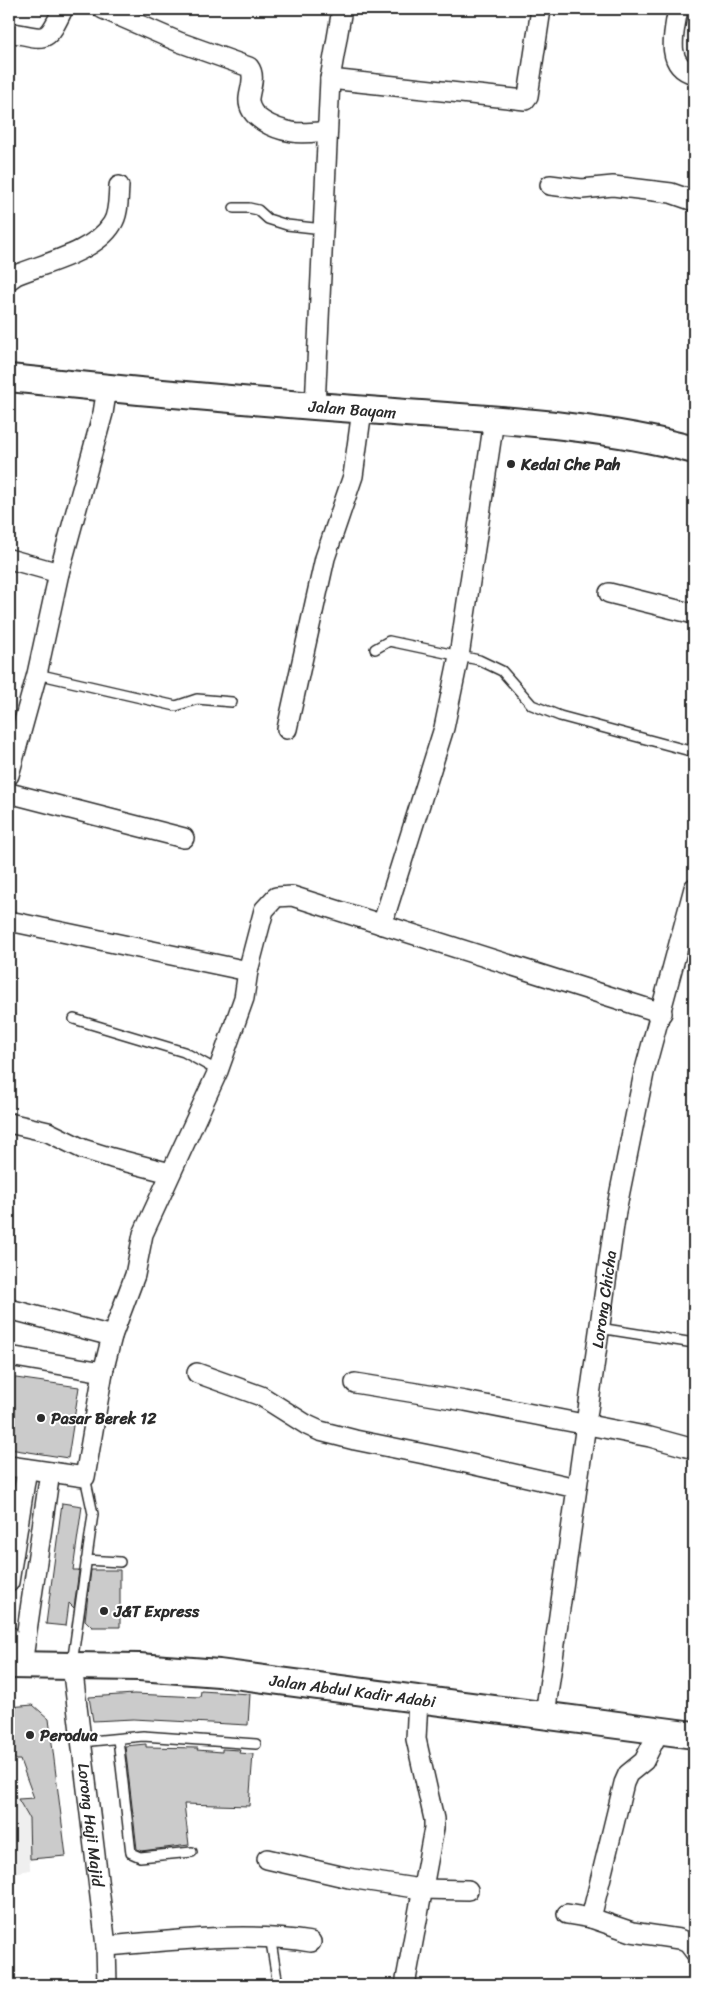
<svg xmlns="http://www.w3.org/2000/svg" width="703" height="1994" font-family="Sriracha,sans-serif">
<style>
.built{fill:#efefef}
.building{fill:#cbcbcb;stroke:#2b2b2b}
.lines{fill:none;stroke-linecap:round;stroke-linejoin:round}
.service-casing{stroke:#2b2b2b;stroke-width:12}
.minor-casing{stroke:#2b2b2b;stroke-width:22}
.secondary-casing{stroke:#2b2b2b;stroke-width:30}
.service{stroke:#fff;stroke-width:9}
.minor{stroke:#fff;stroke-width:19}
.secondary{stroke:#fff;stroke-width:26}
.poi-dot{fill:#2b2b2b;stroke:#fff;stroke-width:2}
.labels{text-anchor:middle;stroke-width:4;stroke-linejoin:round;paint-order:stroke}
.street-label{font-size:16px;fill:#2b2b2b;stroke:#fff}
.poi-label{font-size:16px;font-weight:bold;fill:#2b2b2b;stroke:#fff;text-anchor:start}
</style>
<rect width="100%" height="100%" fill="#fff"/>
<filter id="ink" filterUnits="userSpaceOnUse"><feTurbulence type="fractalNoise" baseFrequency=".02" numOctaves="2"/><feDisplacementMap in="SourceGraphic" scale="10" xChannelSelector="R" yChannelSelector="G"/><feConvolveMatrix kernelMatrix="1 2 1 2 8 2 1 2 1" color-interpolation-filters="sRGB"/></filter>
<g filter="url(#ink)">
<path class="built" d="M9 1775 18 1799 29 1818 30 1870 14 1873 9 1906Z"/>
<path class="building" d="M9 1377 79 1387 68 1458 9 1449Z
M62 1503 82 1506 73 1570H79L74 1608 69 1603 66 1626 46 1624Z
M91 1570H120V1627H92L85 1620Z
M201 1691 250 1694 248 1725 133 1719 93 1721 89 1697 134 1694 200 1697Z
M33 1705 49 1719 66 1856 30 1859 29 1818 18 1799 34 1798 20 1760H16L9 1751V1707Z
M146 1744V1747L198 1748 197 1750 222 1752V1749L240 1750 239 1753 253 1754 249 1806 184 1804 189 1845 141 1851 137 1849 125 1746Z"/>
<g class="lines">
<g class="service-casing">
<path id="service" d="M234 208H249L258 210 268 219 287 225 323 229
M375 649 389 641 479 660 502 671 532 705 560 716 694 752
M37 674 176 706 197 699 232 702
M74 1019 184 1052 218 1071
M599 1328 694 1343
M86 1560 120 1562
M72 1664 93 1514 85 1477
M118 1739 131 1853 140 1857 192 1852
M81 1742 143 1736 256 1744
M270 1936 278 1985"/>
</g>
<g class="minor-casing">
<g id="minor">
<path d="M103 9 179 42 249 67C256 76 250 88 249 98 247 118 275 129 292 132 303 134 316 132 327 131"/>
<path d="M678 9C674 32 664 66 694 74"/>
<path d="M9 32C46 39 46 45 63 9"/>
<path d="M330 79 525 100 528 96 541 9"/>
<path d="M550 185 582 189 613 186 671 193 694 201"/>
<path d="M9 280 16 275C45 263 95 252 112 224 119 214 118 198 119 186"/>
<path d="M315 407 330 79 342 9"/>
<path d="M9 559 59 573"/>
<path d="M609 593 694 614"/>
<path d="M287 729 325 558 353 476 362 410"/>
<path d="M9 775 37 674 59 573 103 413 107 388"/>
<path d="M9 793 184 838"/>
<path d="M9 921 248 971"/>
<path d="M382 925 444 728 459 656 494 420"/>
<path d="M9 1123 48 1132 83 1149 112 1158 170 1173"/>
<path d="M9 1309 112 1336"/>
<path d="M9 1356 103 1372"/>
<path d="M197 1373 261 1396 307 1425 320 1431 355 1440 444 1458 576 1488"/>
<path d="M355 1383 465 1401 650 1437 694 1449"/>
<path d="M9 1466 85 1477 103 1372 112 1336 135 1275 143 1234 218 1071 244 998 248 971 264 910 276 897 292 896 662 1013"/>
<path d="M9 1582 27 1469"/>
<path d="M9 1636 22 1665"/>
<path d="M22 1665 50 1472"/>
<path id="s1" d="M72 1665 106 1946 107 1985"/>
<path id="s2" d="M545 1715 616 1211 644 1073 694 888"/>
<path d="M267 1859 349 1878 421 1889 468 1890"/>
<path d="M567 1914 591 1918 632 1932 679 1939 688 1943 694 1951"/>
<path d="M591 1918 624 1783 628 1774 644 1761 659 1731"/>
<path d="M106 1946C174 1941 243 1931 311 1942"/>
<path d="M405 1985 434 1828V1819L416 1739 418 1699"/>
</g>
</g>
<g class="secondary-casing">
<g id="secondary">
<path id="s3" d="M9 378C132 391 256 402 381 411 482 419 596 423 694 450"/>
<path id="s4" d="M9 1665 139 1667 219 1673 694 1735"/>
</g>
</g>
<use href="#service" class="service"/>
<use href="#minor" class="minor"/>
<use href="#secondary" class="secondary"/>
</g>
</g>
<g class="poi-dot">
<circle cx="511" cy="464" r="5"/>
<circle cx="41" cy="1418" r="5"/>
<circle cx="104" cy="1611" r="5"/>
<circle cx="30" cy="1735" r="5"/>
</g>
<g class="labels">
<g class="street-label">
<text dy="6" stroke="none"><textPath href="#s3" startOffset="345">Jalan Bayam</textPath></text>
<text dy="6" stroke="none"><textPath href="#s2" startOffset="420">Lorong Chicha</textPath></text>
<text dy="6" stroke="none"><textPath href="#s4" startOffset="345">Jalan Abdul Kadir Adabi</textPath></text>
<text dy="6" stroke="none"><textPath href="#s1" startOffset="161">Lorong Haji Majid</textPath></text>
</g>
<g class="poi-label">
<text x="521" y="470">Kedai Che Pah</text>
<text x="51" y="1424">Pasar Berek 12</text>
<text x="114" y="1617">J&amp;T Express</text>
<text x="40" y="1741">Perodua</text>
</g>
</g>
<rect width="703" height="1994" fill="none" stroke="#fff" stroke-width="30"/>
<rect x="15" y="15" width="673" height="1964" fill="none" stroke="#2b2b2b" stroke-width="2" filter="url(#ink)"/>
</svg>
